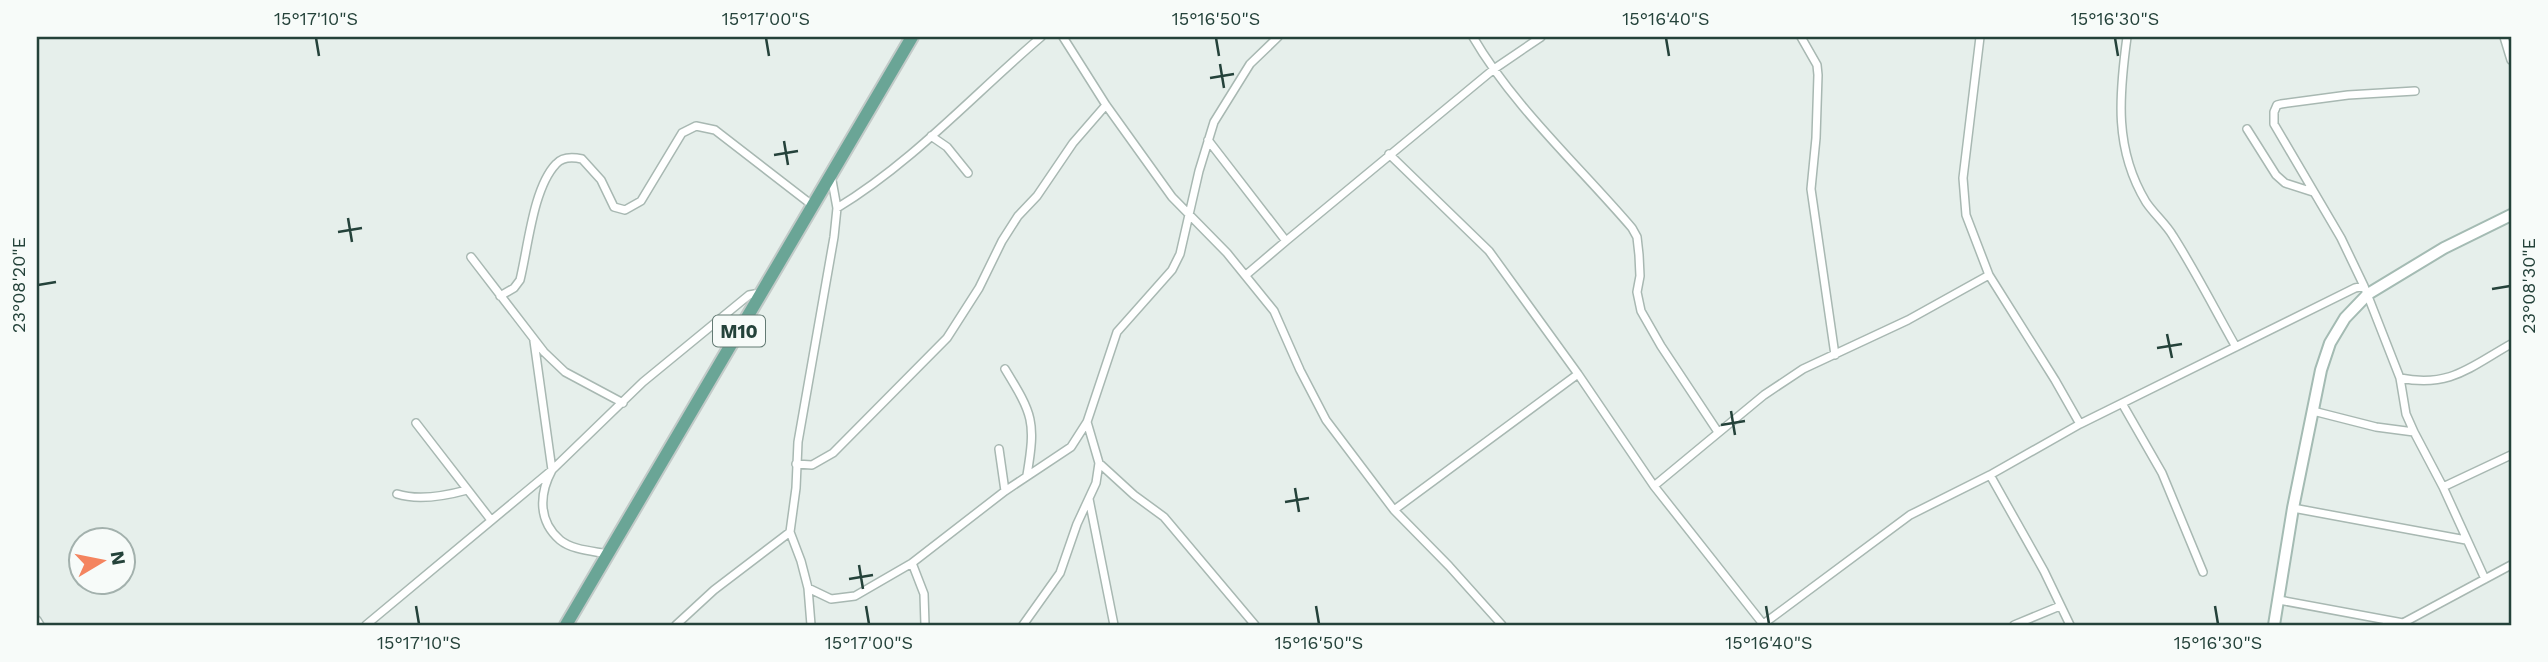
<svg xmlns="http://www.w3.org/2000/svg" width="2548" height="662" font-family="'Work Sans',sans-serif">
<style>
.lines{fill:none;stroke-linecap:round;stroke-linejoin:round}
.street-casing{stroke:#a8b8b2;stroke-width:10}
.secondary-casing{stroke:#a4bbb3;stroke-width:14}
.primary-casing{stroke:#c2cac8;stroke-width:16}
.street{stroke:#fff;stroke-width:7}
.secondary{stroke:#fff;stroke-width:10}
.primary{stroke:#6aa596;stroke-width:12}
.ticks{fill:none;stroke:#24423a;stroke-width:2.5}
.labels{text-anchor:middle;stroke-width:5;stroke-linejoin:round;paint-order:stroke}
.shield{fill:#f7fbf9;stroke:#637a73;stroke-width:2}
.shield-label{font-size:19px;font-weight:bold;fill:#24423a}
.neatline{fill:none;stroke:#24423a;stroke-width:2.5}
.ticks-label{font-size:18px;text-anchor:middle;fill:#24423a}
</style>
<rect width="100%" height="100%" fill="#e6efeb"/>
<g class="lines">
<g class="street-casing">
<path id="street" d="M1063 37 1106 105 1172 197 1227 253 1274 311 1300 370 1326 420 1394 510 1449 566 1502 625
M1473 37C1513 106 1580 167 1632 228L1637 237 1639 255 1640 276 1637 292 1641 311 1661 346 1718 432
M1801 37 1817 65 1818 75 1816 138 1811 189 1835 355
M1980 37 1963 178 1966 215 1989 275 2055 380 2080 424
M2127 37C2119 96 2114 149 2146 202 2154 214 2166 224 2173 236 2196 272 2215 310 2236 347
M2504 37 2511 60
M2247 129 2276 175 2285 183 2313 192
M931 136 947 147 968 173
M1208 140 1286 241 1494 69 1541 37
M1389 154 1489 251 1578 374 1654 486 1763 624
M837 208C913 162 974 94 1041 37
M471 257 544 352 565 372 623 403
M1246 275 1286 241
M2364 286 2341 238 2274 124V112L2277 105 2281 104 2348 95 2415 91
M500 296 514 288 520 280C528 248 533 188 556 164 563 156 573 157 582 159L601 180 614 207 625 210 641 201 682 133 696 126 715 130 812 205
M534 341 552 470C539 494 538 521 560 540 572 550 593 551 608 554
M1005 369C1033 415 1036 421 1027 475
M2400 378C2450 388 2470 367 2511 344
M2123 405 2162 473 2203 572
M2313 411 2376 427 2414 432
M416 423 491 520
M999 449 1005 491
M1099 463 1134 495 1164 517 1255 625
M796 464 812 465 833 453 947 338 979 288 1002 241 1018 216 1037 196 1073 143 1106 105
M1990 475 2044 571 2070 625
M1654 486 1764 395 1803 369 1908 320 1989 275
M2443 487 2511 455
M397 494C419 501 445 496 467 490
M1089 499 1114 625
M2293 508 2466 540
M1394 510 1578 374
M912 563 924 594 925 625
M808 588 831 599 855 596 912 563 1005 491 1071 447 1087 422 1117 332 1172 270 1180 254 1199 171 1214 122 1250 64 1278 37
M2279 600 2403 623 2404 625
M37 620 40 625
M2403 623 2511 565
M366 625 552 470 643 382 749 295 760 293
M676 625 714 590 790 532
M811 625 808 588 801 561 790 532 796 488 798 442 834 237 837 208 831 175
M1023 625 1060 573 1077 524 1096 483 1099 463 1087 422
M1762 625 1910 515 1990 475 2080 424 2355 288 2364 286 2400 378 2406 414 2414 432 2443 487 2485 579
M2014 625 2060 606"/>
</g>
<g class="secondary-casing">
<path id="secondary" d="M2274 625 2293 508 2321 370 2330 343 2345 318 2368 294 2444 248 2511 215"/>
</g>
<g class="primary-casing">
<path id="primary" d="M566 625 912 37"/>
</g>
<use href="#street" class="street"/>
<use href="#secondary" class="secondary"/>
<use href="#primary" class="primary"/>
</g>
<path class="ticks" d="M316 38 319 56M766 38 769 56M1216 38 1219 56M1666 38 1669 56M2115 38 2118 56M1220 64 1224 88M1210 78 1234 74M784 141 788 165M774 155 798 151M348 218 352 242M338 232 362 228M38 285 56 282M2492 289 2510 286M2167 334 2172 358M2157 348 2182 344M1731 411 1735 435M1721 425 1745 421M1295 488 1299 512M1285 502 1309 498M859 565 863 589M849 579 873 575M416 606 419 624M866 606 869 624M1316 606 1319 624M1766 606 1769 624M2215 606 2218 624"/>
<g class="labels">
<rect class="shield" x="713" y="315.5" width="52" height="31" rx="5"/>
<g class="shield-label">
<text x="739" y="338">M10</text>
</g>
</g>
<rect width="2548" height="662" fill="none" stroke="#f7fbf9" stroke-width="77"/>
<g transform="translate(102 561) rotate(80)"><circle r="33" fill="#f7fbf9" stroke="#a3b1ad" stroke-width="2"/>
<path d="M0-5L12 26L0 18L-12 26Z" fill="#f4845f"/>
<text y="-10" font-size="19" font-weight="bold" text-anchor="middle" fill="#24423a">N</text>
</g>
<rect x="38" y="38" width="2472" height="586" class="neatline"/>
<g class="ticks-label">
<text x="316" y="25">15°17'10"S</text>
<text x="766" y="25">15°17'00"S</text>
<text x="1216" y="25">15°16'50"S</text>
<text x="1666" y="25">15°16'40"S</text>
<text x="2115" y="25">15°16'30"S</text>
<text transform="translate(19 285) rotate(-90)" y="6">23°08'20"E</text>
<text transform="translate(2529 286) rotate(-90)" y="6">23°08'30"E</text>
<text x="419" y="649">15°17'10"S</text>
<text x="869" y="649">15°17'00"S</text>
<text x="1319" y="649">15°16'50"S</text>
<text x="1769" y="649">15°16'40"S</text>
<text x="2218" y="649">15°16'30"S</text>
</g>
</svg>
